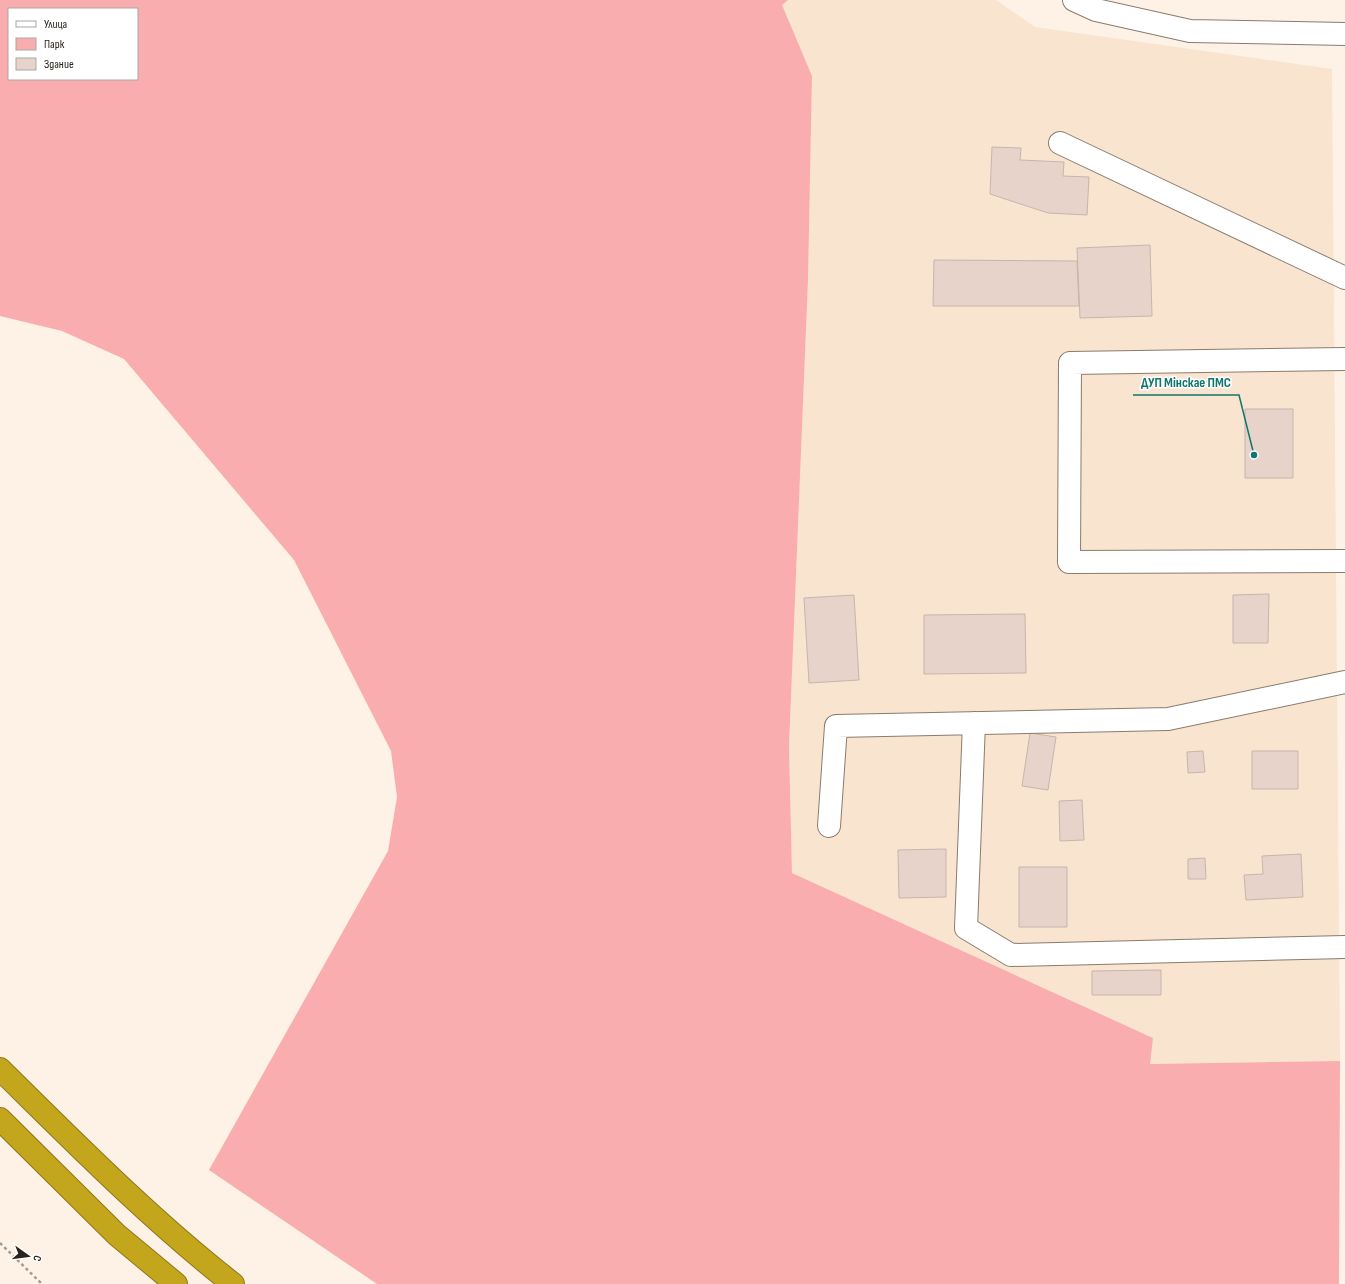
<svg xmlns="http://www.w3.org/2000/svg" width="1345" height="1284" font-family="'Sofia Sans Condensed',sans-serif">
<style>
.built{fill:#f8e4cf}
.green{fill:#faadae;fill-rule:evenodd}
.building{fill:#e8d3cb;stroke:#c8b4ab}
.lines{fill:none;stroke-linecap:round;stroke-linejoin:round}
.minor-casing{stroke:#897c6e;stroke-width:24}
.highway-casing{stroke:#8e781d;stroke-width:24}
.path{stroke:#a49b92;stroke-width:2.5;stroke-dasharray:3 3;stroke-linecap:butt}
.minor{stroke:#fff;stroke-width:22}
.highway{stroke:#c4a61c;stroke-width:22}
.leader{fill:none;stroke:#0f766e;stroke-width:1.5}
.callout-dot{fill:#0f766e;stroke:#fff;stroke-width:1.5}
.callout-label{font-size:14px;text-anchor:middle;font-weight:bold;fill:#0f766e;stroke:#fff;stroke-width:3;stroke-linejoin:round;paint-order:stroke}
</style>
<rect width="100%" height="100%" fill="#fef2e6"/>
<path class="built" d="M788 0H996L1035 27 1332 69 1340 1061 1149 1064 1153 1038 792 873 789 747 808 280 812 76 781 4Z"/>
<path class="green" d="M0 0H788L782 5 812 76 808 280 789 747 792 873 1153 1038 1150 1064 1340 1061 1339 1284H377L209 1170 388 851 397 797 391 751 294 560 124 359 62 331 0 316ZM9 9H137V79H9Z"/>
<path class="building" d="M992 147 1021 148 1020 160 1064 162 1063 176 1089 177 1087 215 1048 213 990 194Z
M1150 245 1152 316 1080 318 1077 248Z
M934 260 1077 261 1079 306H933Z
M1245 409H1293V478H1245Z
M1269 594 1268 643H1233V595Z
M854 595 859 680 809 683 804 598Z
M1025 614 1026 673 924 674V615Z
M1030 733 1056 737 1048 790 1022 786Z
M1203 751 1205 772 1188 773 1187 752Z
M1252 751H1298V789H1252Z
M1082 800 1084 840 1060 841 1059 801Z
M946 849V897L899 898 898 850Z
M1301 854 1303 897 1246 900 1244 875 1263 874 1262 856Z
M1205 858 1206 879H1188V859Z
M1019 867H1067V927H1019Z
M1161 970V995H1092V971Z"/>
<g class="lines">
<g class="minor-casing">
<path id="minor" d="M1074 0 1096 10 1190 31 1345 34
M1060 143 1345 278
M1345 359 1070 363 1069 562 1345 561
M974 723 966 928 1011 955 1345 947
M829 826 836 726 1168 719 1345 682"/>
</g>
<g class="highway-casing">
<path id="highway" d="M0 1069C75 1143 150 1219 233 1284
M0 1119 117 1235 176 1284"/>
</g>
<path class="path" d="M0 1243 42 1284"/>
<use href="#minor" class="minor"/>
<use href="#highway" class="highway"/>
</g>
<path class="leader" d="M1254 455L1239 395H1133"/>
<circle class="callout-dot" cx="1254" cy="455" r="4"/>
<g class="callout-label">
<text x="1186" y="387">ДУП Мінскае ПМС</text>
</g>
<rect x="8" y="8" width="130" height="72" fill="#ffffff" stroke="#a9a7a5"/>
<rect x="16" y="21" width="20" height="6" fill="#ffffff" stroke="#a9a7a5"/>
<text x="44" y="28" font-size="12" fill="#29241e">Улица</text>
<rect x="16" y="38" width="20" height="12" fill="#faadae" stroke="#a9a7a5"/>
<text x="44" y="48" font-size="12" fill="#29241e">Парк</text>
<rect x="16" y="58" width="20" height="12" fill="#e8d3cb" stroke="#a9a7a5"/>
<text x="44" y="68" font-size="12" fill="#29241e">Здание</text>
<g transform="translate(28 1256) rotate(104)" stroke="#ffffff" stroke-width="3" paint-order="stroke">
<path d="M0-3L7 15L0 10L-7 15Z" fill="#29241e"/>
<text y="-6" font-size="11" font-weight="bold" text-anchor="middle" fill="#29241e">С</text>
</g>
</svg>
